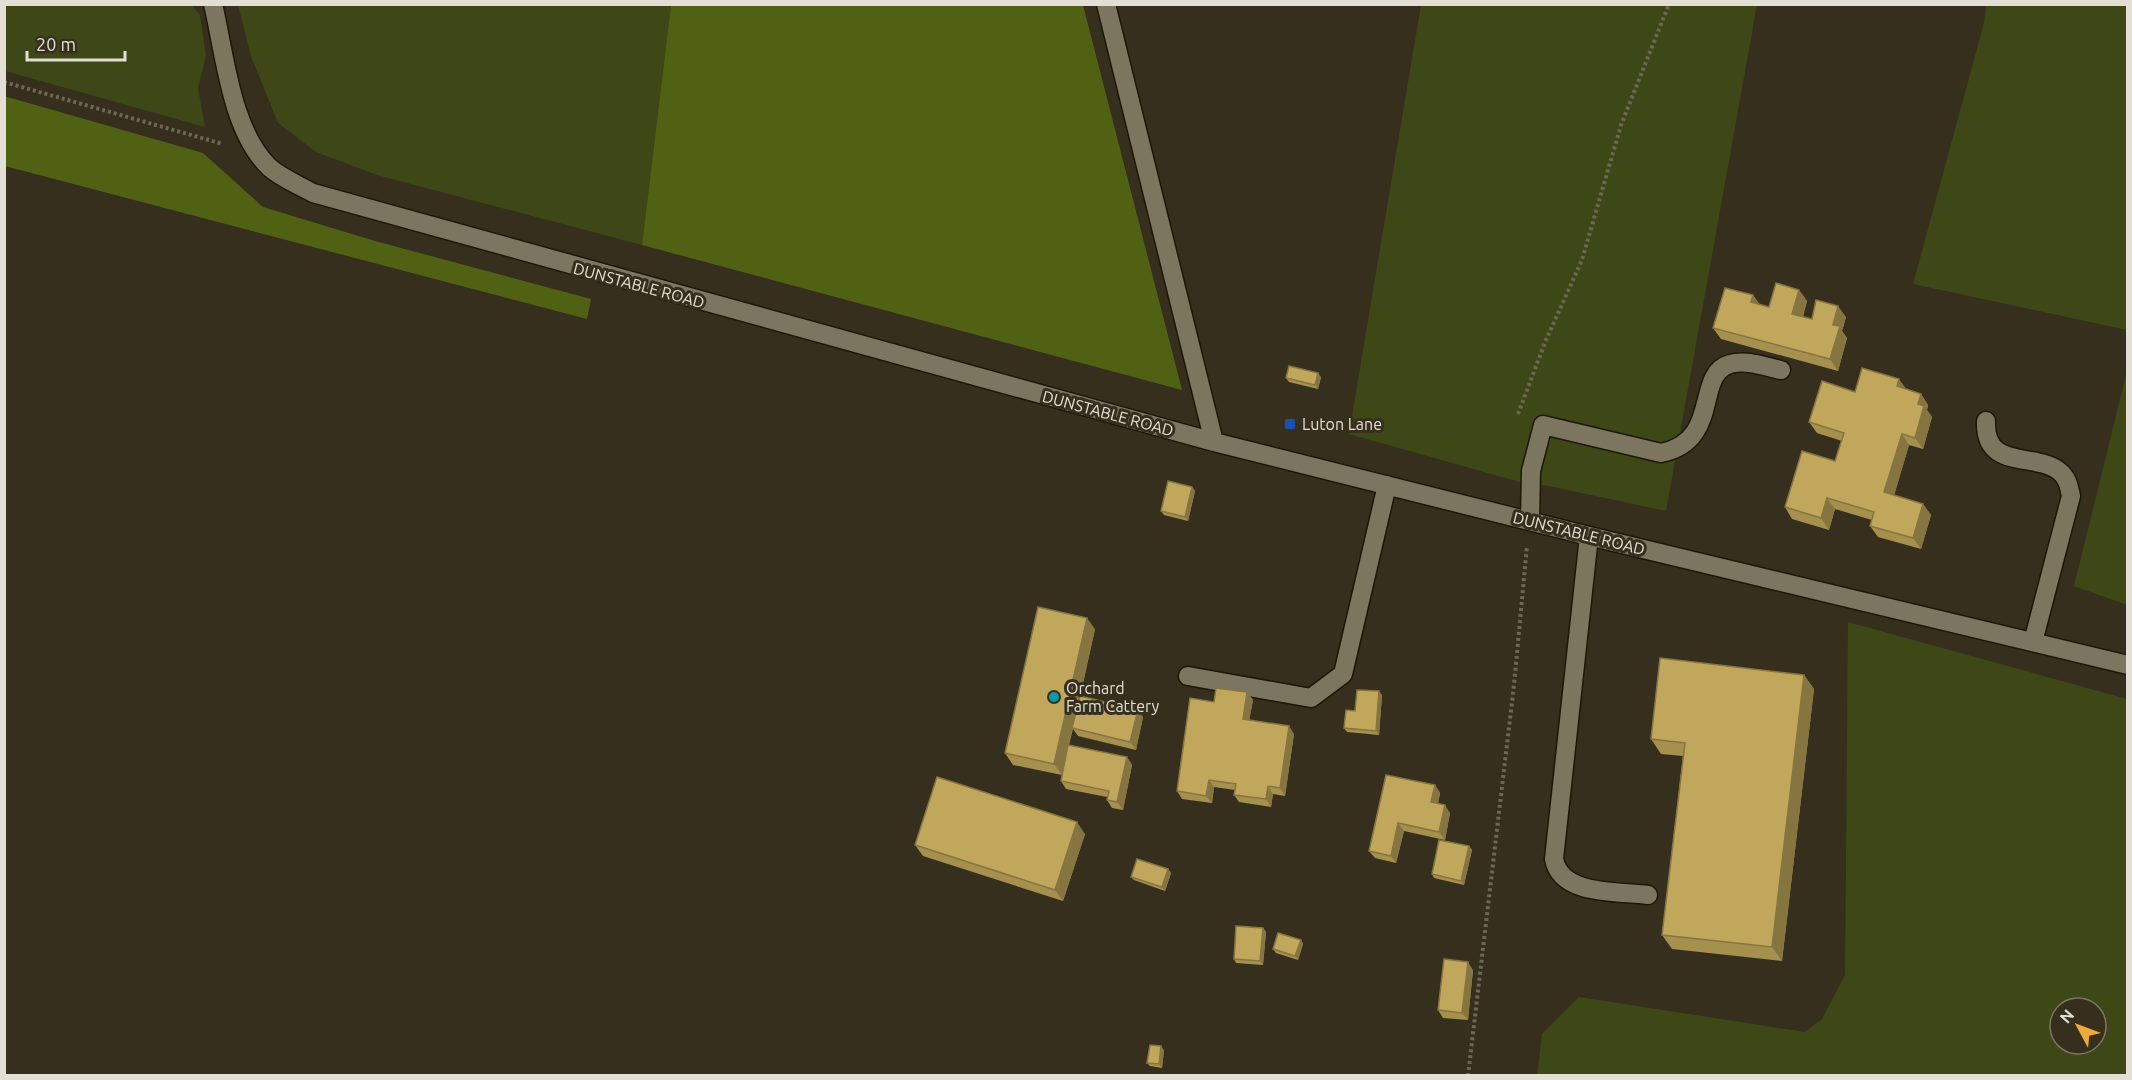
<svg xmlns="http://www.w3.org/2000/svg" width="2132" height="1080" font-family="Ubuntu,sans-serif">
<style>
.green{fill:#3d4816;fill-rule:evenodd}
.forest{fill:#516114}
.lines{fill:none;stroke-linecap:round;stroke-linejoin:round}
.minor-casing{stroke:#1d1706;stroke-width:21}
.path{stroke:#6d6757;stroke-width:4;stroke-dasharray:3 3;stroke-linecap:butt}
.minor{stroke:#7c7560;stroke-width:18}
.wall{fill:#a5904e}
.shaded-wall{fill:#867540}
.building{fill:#c0a75b;stroke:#867540;stroke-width:1.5}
.transit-dot{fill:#1a4fb4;stroke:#362f1d;stroke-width:2}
.culture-dot{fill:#0f9aa8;stroke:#362f1d;stroke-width:2}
.labels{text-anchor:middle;stroke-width:6;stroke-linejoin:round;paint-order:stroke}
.street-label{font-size:16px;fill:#e3dfd4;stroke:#362f1d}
.poi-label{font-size:16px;fill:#e3dfd4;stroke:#362f1d;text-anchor:start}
</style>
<rect width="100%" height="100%" fill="#362f1d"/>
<path class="green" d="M4 5H192L200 15 206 56 198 88 205 127 5 71Z
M238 5H671L642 245 377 175 316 152 278 123 251 56Z
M1421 5H1757L1666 511 1549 486 1523 483 1349 434Z
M1986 5H2127V330L1913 284 1984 23Z
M2127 371V605L2074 586Z
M1848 622 2127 699V1075H1537L1542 1034 1579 997 1805 1032 1822 1019 1845 975ZM2060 1008H2096V1044H2060Z"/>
<path class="forest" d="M671 5H1083L1182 390 642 245Z
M4 96 203 153 263 207 375 241 591 299 587 319 5 166Z"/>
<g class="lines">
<g class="minor-casing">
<path id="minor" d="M213 4C225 55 231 130 269 167 281 178 299 185 313 193L1214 442 1589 536 2128 665
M1106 4 1214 442
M1986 421C1984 471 2035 452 2059 471 2068 478 2069 487 2071 496L2033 642
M1530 521 1531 471 1543 425 1661 453C1722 441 1694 374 1730 364 1746 359 1766 367 1781 370
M1589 536 1554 859C1561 896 1617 891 1648 895
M1188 676 1311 698 1343 674 1387 485"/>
</g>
<path class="path" d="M4 82 223 144
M1518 414 1546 340 1582 260 1621 125 1669 4
M1468 1076 1514 685 1527 546"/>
<use href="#minor" class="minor"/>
</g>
<path class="wall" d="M1799 290 1807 301 1803 317 1812 319 1846 317 1842 331 1847 338 1838 371 1721 339 1713 328 1753 295 1760 305 1769 307Z
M1321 377 1318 389 1289 382 1286 378Z
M1907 390 1921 394 1928 405 1927 410 1932 417 1923 449 1909 445 1894 495 1923 504 1931 515 1921 549 1878 537 1870 526 1872 520 1835 509 1829 530 1792 519 1785 507 1835 461 1842 441 1817 433 1809 422Z
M1192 487 1195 491 1188 521 1164 515 1161 511Z
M1095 629 1077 711 1143 717 1136 750 1078 736 1073 729 1069 745 1127 757 1132 765 1123 810 1112 808 1107 800V797L1066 789 1061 781 1062 775 1013 765 1005 753Z
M1804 675 1814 689 1782 961 1672 949 1662 935 1683 756 1661 754 1651 739Z
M1247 692 1253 700 1249 720 1294 734 1285 796 1273 794 1271 807 1239 802 1234 795 1235 790 1214 787 1212 803 1182 799 1177 791 1214 702Z
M1382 695 1379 735 1347 732 1344 728 1355 711Z
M1435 785 1440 793 1438 803 1450 813 1445 840 1404 831 1396 863 1375 858 1369 851Z
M1085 834 1063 901 923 856 915 845Z
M1469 846 1472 850 1464 885 1434 878 1432 874Z
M1168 869 1171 873 1165 891 1134 880 1131 877Z
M1263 928 1266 932 1263 965 1236 963 1234 959Z
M1301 940 1303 944 1298 960 1276 953 1273 949Z
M1473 970 1468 1020 1443 1018 1438 1010Z
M1164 1050 1162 1068 1150 1066 1147 1063Z"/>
<path class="shaded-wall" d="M1799 290 1807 301 1800 325 1792 314Z
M1753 295 1761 307 1751 302Z
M1838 306 1846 317 1842 331 1847 338 1838 371 1830 359 1833 325Z
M1318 373 1321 377 1318 389 1315 385Z
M1899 379 1907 390 1897 386Z
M1921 394 1928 405 1927 410 1932 417 1923 449 1915 438 1918 404Z
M1902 434 1909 445 1892 503 1884 492Z
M1192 487 1195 491 1188 521 1185 517Z
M1827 498 1835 509 1829 530 1821 518Z
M1923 504 1931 515 1921 549 1913 538Z
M1087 618 1095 629 1062 775 1054 764Z
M1804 675 1814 689 1782 961 1772 947Z
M1379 691 1382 695 1379 735 1376 731Z
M1247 692 1253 700 1248 727 1243 719Z
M1138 710 1143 717 1136 750 1130 742Z
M1289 726 1294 734 1285 796 1280 788Z
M1127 757 1132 765 1123 810 1117 802Z
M1209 780 1214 787 1212 803 1206 796Z
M1435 785 1440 793 1437 810 1431 802Z
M1268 786 1273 794 1271 807 1266 799Z
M1445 805 1450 813 1445 840 1439 832Z
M1077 822 1085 834 1063 901 1055 890Z
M1398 823 1404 831 1396 863 1391 856Z
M1469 846 1472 850 1464 885 1461 881Z
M1168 869 1171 873 1165 891 1162 887Z
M1263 928 1266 932 1263 965 1260 961Z
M1301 940 1303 944 1298 960 1295 956Z
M1468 962 1473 970 1468 1020 1462 1013Z
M1161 1046 1164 1050 1162 1068 1159 1064Z"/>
<path class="building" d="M1776 283 1799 290 1792 314 1812 319 1816 300 1838 306 1833 325 1840 326 1830 359 1713 328 1725 288 1753 295 1751 302 1769 307Z
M1289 366 1318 373 1315 385 1286 378Z
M1862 368 1899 379 1897 386 1921 394 1918 404 1924 406 1915 438 1902 434 1884 492 1923 504 1913 538 1870 526 1874 512 1827 498 1821 518 1785 507 1802 451 1835 461 1844 433 1809 422 1822 381 1855 392Z
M1168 481 1192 487 1185 517 1161 511Z
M1038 607 1087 618 1054 764 1005 753Z
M1660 658 1804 675 1772 947 1662 935 1685 743 1651 739Z
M1216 688 1247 692 1243 719 1289 726 1280 788 1268 786 1266 799 1234 795 1236 784 1209 780 1206 796 1177 791 1190 698 1214 702Z
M1357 690 1379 691 1376 731 1344 728 1346 710 1355 711Z
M1080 696 1138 710 1130 742 1072 728Z
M1068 745 1127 757 1117 802 1107 800 1109 791 1061 781Z
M1386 775 1435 785 1431 802 1445 805 1439 832 1398 823 1391 856 1369 851Z
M937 777 1077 822 1055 890 915 845Z
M1439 840 1469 846 1461 881 1432 874Z
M1137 859 1168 869 1162 887 1131 877Z
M1236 926 1263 928 1260 961 1234 959Z
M1278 933 1301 940 1295 956 1273 949Z
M1444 959 1468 962 1462 1013 1438 1010Z
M1150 1045 1161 1046 1159 1064 1147 1063Z"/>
<rect class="transit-dot" x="1284" y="418" width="12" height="12" rx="3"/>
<circle class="culture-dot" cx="1054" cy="697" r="6"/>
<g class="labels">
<g class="street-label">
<text transform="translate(639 285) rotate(15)" y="6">DUNSTABLE ROAD</text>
<text transform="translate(1108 413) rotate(15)" y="6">DUNSTABLE ROAD</text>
<text transform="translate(1579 533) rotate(14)" y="6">DUNSTABLE ROAD</text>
</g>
<g class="poi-label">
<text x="1302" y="430">Luton Lane</text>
<text x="1066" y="694">Orchard<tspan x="1066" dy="18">Farm Cattery</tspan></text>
</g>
</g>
<rect width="2132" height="1080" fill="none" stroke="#e3dfd4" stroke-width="12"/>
<g transform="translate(2078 1026) rotate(311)"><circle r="28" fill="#362f1d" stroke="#7b7566" stroke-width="1.5"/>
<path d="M0-4.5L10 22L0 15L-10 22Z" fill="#eea83c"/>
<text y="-9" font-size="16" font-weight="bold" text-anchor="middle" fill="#e3dfd4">N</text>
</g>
<path d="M27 51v9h98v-9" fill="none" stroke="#e3dfd4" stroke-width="3"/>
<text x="36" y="51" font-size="18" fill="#e3dfd4" stroke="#362f1d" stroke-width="4.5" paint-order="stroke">20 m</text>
</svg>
